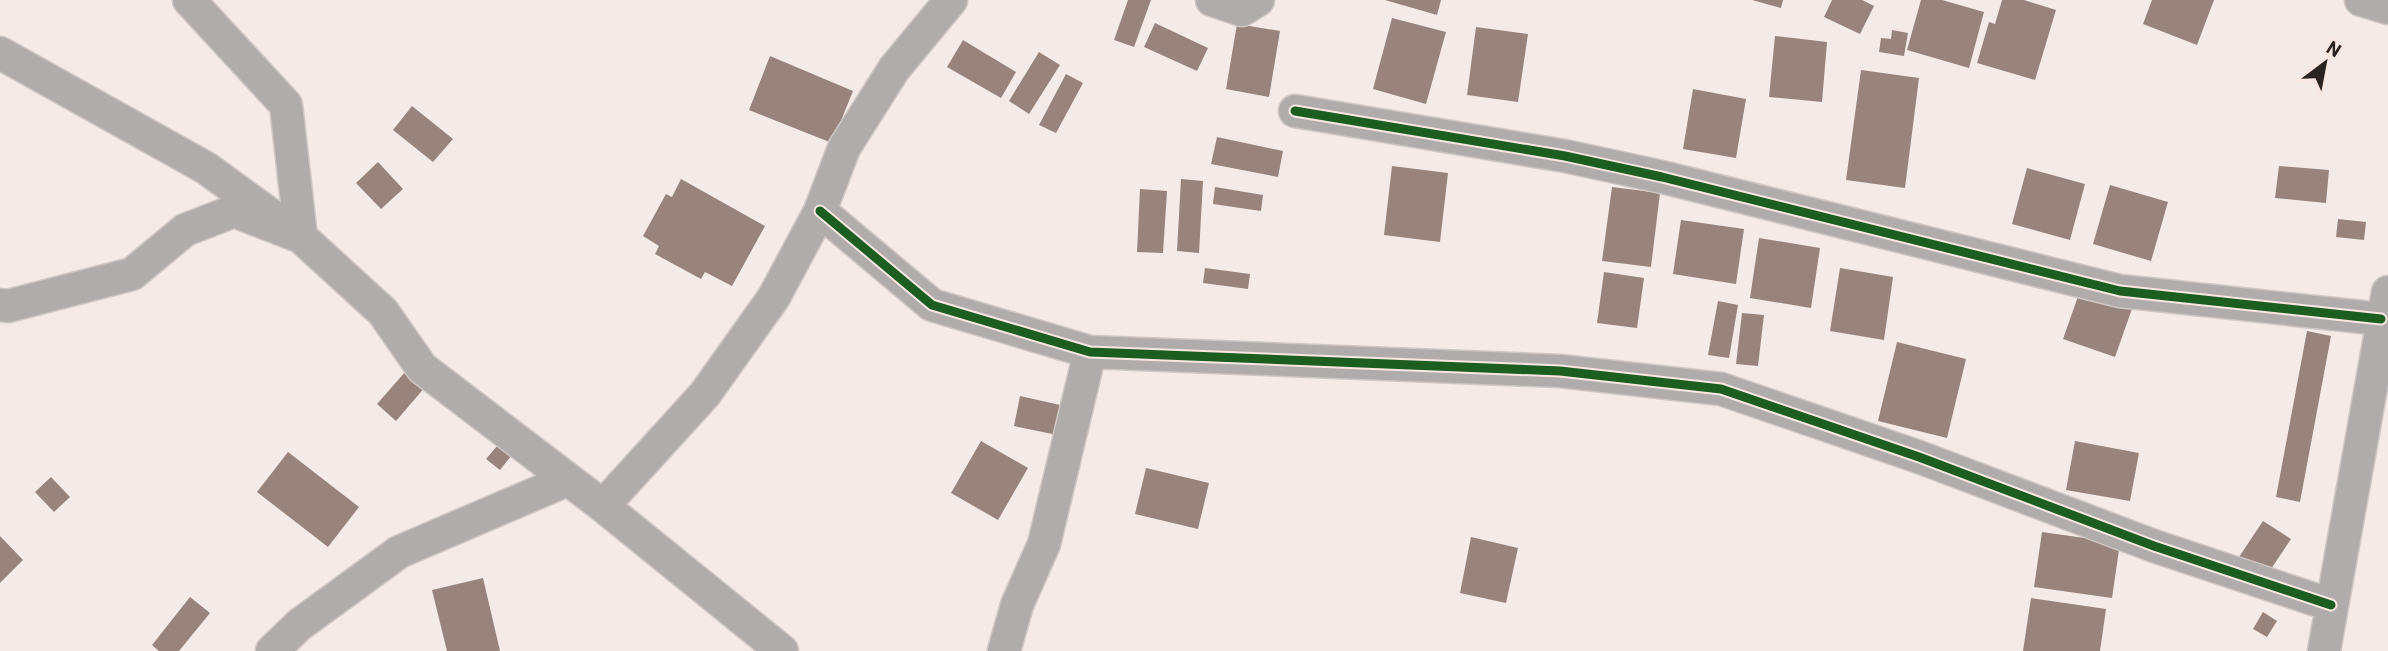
<svg xmlns="http://www.w3.org/2000/svg" width="2388" height="651" font-family="Barlow,sans-serif">
<style>
.building{fill:#98847d}
.lines{fill:none;stroke-linecap:round;stroke-linejoin:round}
.minor-casing{stroke:#cfc7c4;stroke-width:35}
.minor{stroke:#b0acab;stroke-width:32}
.cycleway-casing{stroke:#f9e7e2;stroke-width:13}
.cycleway{stroke:#1b5e20;stroke-width:9}
</style>
<rect width="100%" height="100%" fill="#f4eae7"/>
<path class="building" d="M1128 0H1151L1134 47 1114 40Z
M1385 0H1441L1437 15Z
M1752 0H1783L1781 8Z
M1832 0H1862L1874 6 1860 34 1824 17Z
M1921 0H1942L1984 12 1969 68 1907 50Z
M2002 0H2024L2056 10 2035 80 1977 63 1989 22 1995 24Z
M2152 0H2214L2197 45 2143 24Z
M1392 18 1446 32 1426 104 1373 89Z
M1155 23 1208 48 1197 71 1144 47Z
M1237 24 1280 31 1269 97 1226 89Z
M1476 27 1528 34 1518 102 1467 95Z
M1892 30 1908 33 1904 56 1879 52 1881 38 1891 39Z
M1775 36 1827 42 1822 102 1769 97Z
M963 40 1016 72 1001 98 947 67Z
M1039 52 1060 65 1029 114 1009 101Z
M770 56 853 91 832 143 749 110Z
M1861 70 1919 78 1905 188 1846 180Z
M1066 74 1083 83 1056 133 1039 125Z
M1693 89 1746 99 1736 158 1683 149Z
M412 106 453 139 433 162 393 130Z
M1217 137 1283 151 1278 177 1211 164Z
M378 162 403 189 381 209 356 183Z
M1392 166 1448 173 1440 242 1384 235Z
M2279 166 2329 170 2326 203 2275 198Z
M2027 168 2085 184 2070 240 2012 224Z
M681 179 765 226 732 286 705 272 701 279 655 254 659 246 643 236 666 194 672 197Z
M1181 179 1203 181 1199 253 1177 251Z
M2110 185 2168 202 2151 261 2093 244Z
M1215 187 1263 195 1261 211 1213 204Z
M1612 187 1660 193 1651 267 1602 261Z
M1140 189 1167 191 1163 253 1137 252Z
M2338 219 2366 222 2364 240 2336 237Z
M1681 220 1744 229 1736 284 1673 274Z
M1759 238 1820 248 1811 308 1750 298Z
M1205 268 1250 274 1248 289 1203 283Z
M1840 268 1893 277 1884 340 1830 331Z
M1604 272 1644 278 1637 328 1597 323Z
M2081 288 2133 306 2115 357 2063 339Z
M1718 301 1738 305 1729 358 1708 355Z
M1742 313 1764 315 1758 366 1736 364Z
M2307 331 2331 336 2300 502 2276 497Z
M1897 342 1966 359 1947 438 1878 421Z
M413 363 432 379 396 421 377 404Z
M1020 396 1069 407 1062 436 1014 426Z
M981 441 1028 468 998 520 951 493Z
M2075 441 2139 453 2130 501 2066 490Z
M498 445 511 456 500 470 486 459Z
M288 452 359 507 328 547 257 492Z
M1146 468 1209 483 1198 529 1135 514Z
M51 477 70 497 54 512 35 492Z
M2263 521 2291 539 2265 578 2237 560Z
M2042 532 2120 543 2112 598 2034 587Z
M0 536 23 560 0 583Z
M1471 537 1518 548 1506 603 1460 593Z
M483 578 500 651H447L432 590Z
M190 597 210 613 179 651H159L152 645Z
M2031 598 2106 609 2100 651H2023Z
M2263 612 2277 621 2267 637 2253 629Z"/>
<g class="lines">
<g class="minor-casing">
<path id="minor" d="M1212 0 1242 10 1258 0
M2361 0 2388 8
M0 53 206 168 301 237 383 312 422 368 603 506 782 651
M1295 111 1565 156 1662 177 2120 291 2381 319
M820 211 932 305 1090 352 1560 371 1721 389 1919 457 2154 546 2331 605
M0 305 8 306 132 274 185 230 234 211 301 237 286 105 189 0
M603 506 705 394 774 297 820 211 844 148 894 69 951 0
M272 651 299 625 399 552 567 480
M1004 651 1017 605 1044 544 1090 352
M2324 651 2388 292"/>
</g>
<use href="#minor" class="minor"/>
<g class="cycleway-casing">
<path id="cycleway" d="M1295 111 1565 156 1662 177 2120 291 2381 319
M820 211 932 305 1090 352 1560 371 1721 389 1919 457 2154 546 2331 605"/>
</g>
<use href="#cycleway" class="cycleway"/>
</g>
<g transform="translate(2325 63) rotate(32)" stroke="#f9e7e2" stroke-width="5" paint-order="stroke">
<path d="M0-5L12 26L0 18L-12 26Z" fill="#2a2321"/>
<text y="-10" font-size="19" font-weight="bold" text-anchor="middle" fill="#2a2321">N</text>
</g>
</svg>
